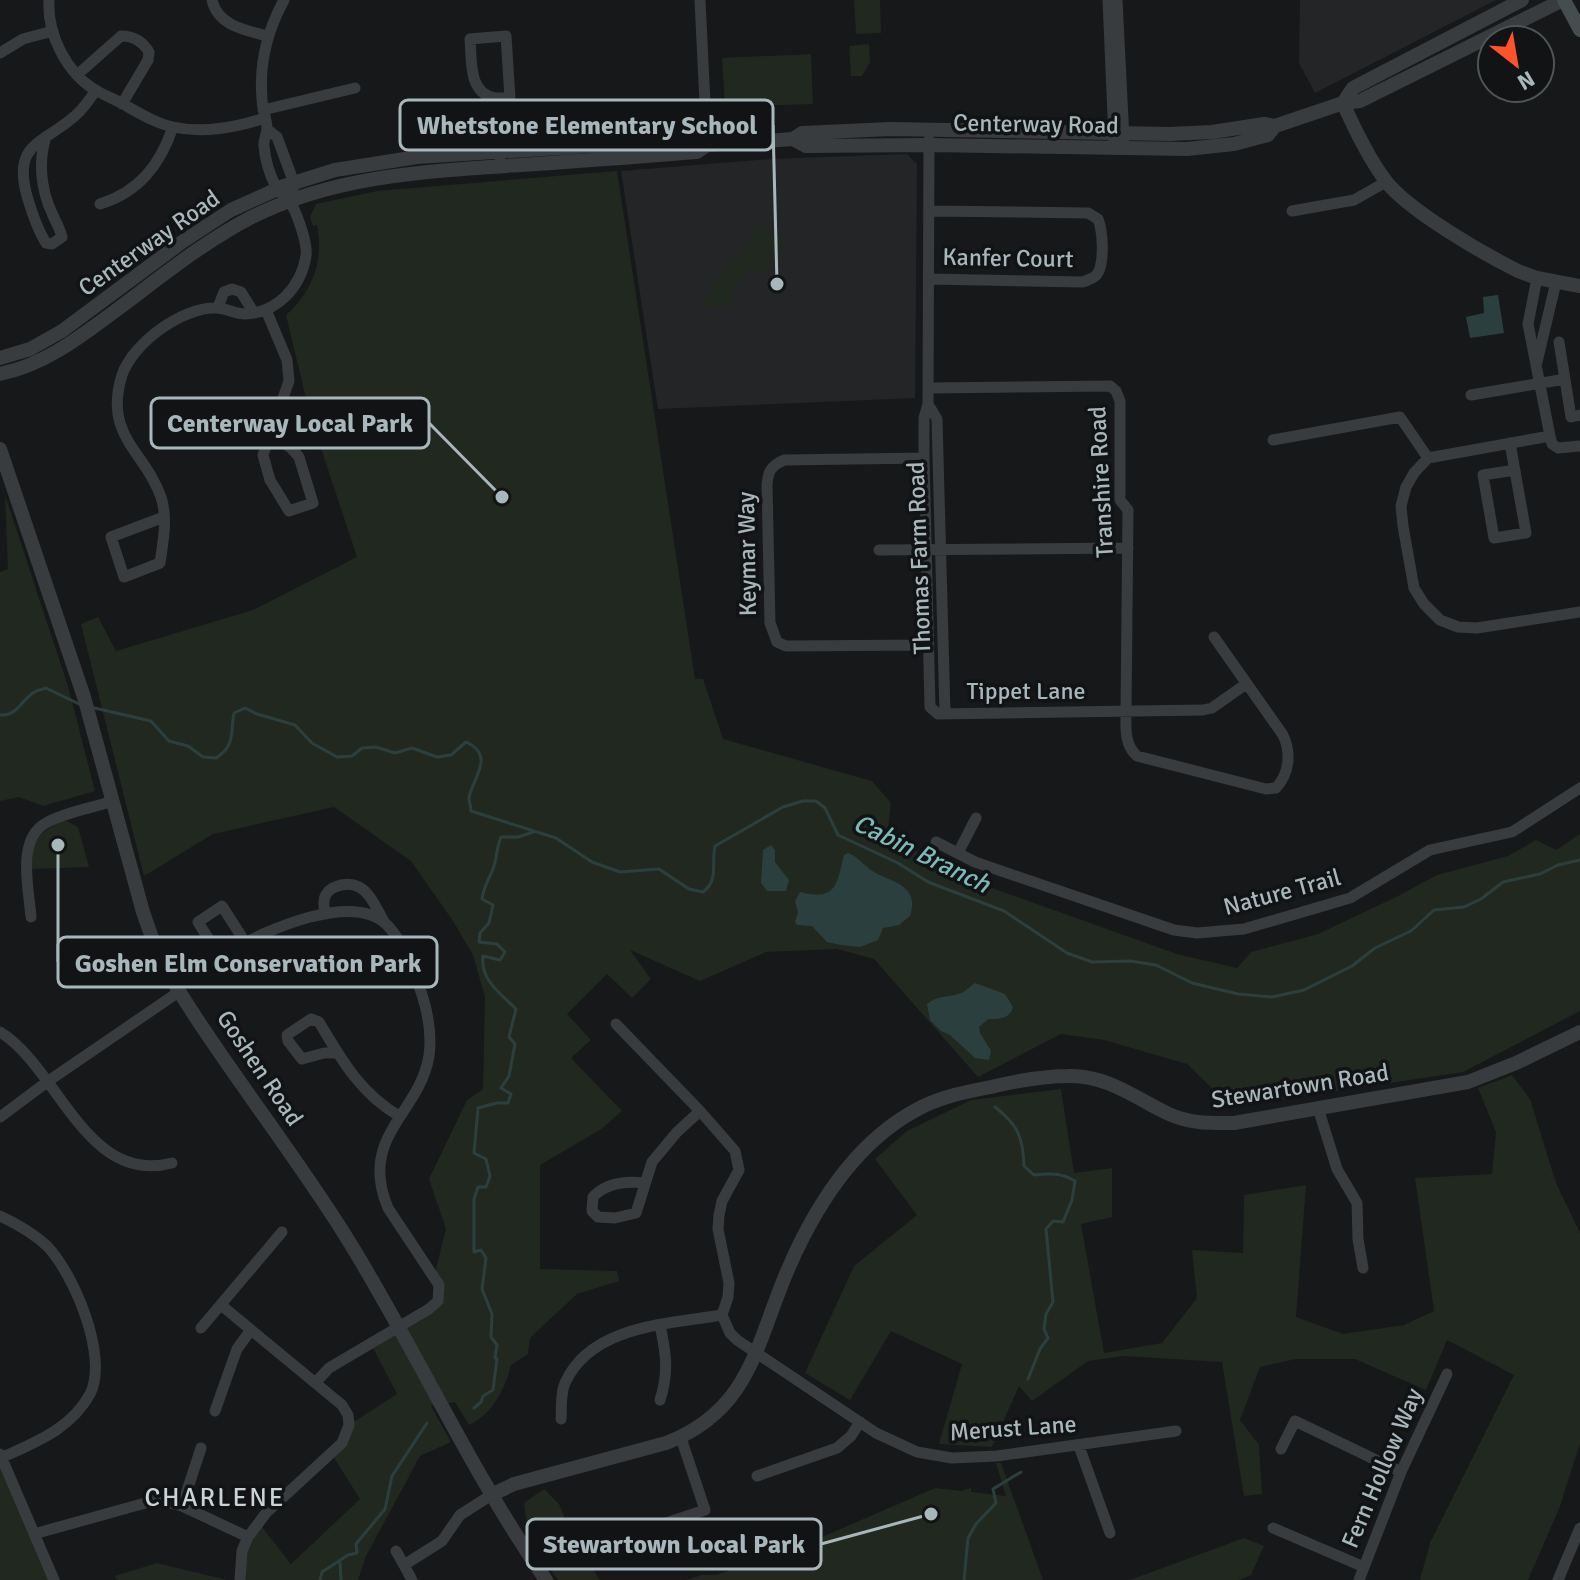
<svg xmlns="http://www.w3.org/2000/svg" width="1580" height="1580" font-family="Signika,sans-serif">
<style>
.built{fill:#232527}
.green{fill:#21281f}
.water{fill:#2c3f3f}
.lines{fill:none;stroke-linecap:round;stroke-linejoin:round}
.stream{stroke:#2c3f3f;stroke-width:3}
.minor{stroke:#383c3f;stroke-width:11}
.tertiary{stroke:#383c3f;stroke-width:14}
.secondary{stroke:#464d4f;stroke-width:14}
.labels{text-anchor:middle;stroke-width:7;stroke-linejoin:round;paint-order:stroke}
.street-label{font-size:24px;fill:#a8b7bb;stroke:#121315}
.water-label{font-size:26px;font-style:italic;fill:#7cb9b9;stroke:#121315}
.neighbourhood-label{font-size:26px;letter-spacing:2px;fill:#cad3d6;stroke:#121315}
.leader{fill:none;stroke:#a8b7bb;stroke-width:3}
.callout-dot{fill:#a8b7bb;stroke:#121315;stroke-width:3}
.callout{fill:#121315;stroke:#a8b7bb;stroke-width:3}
.callout-label{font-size:26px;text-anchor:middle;font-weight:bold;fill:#a8b7bb}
</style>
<rect width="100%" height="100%" fill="#17181a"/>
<path class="built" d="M1300 0H1496L1315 93 1299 63Z
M907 154 917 164 915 398 658 409 621 171 771 159Z"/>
<path class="green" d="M854 0H880L881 33 856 34Z
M869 44 870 62 862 76H851L849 46Z
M811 54 813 104 725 107 722 58Z
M617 171 695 679H703L723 739 872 781 891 803 887 836 978 883 1177 954 1237 968 1251 952 1318 934 1396 897 1437 875 1508 856 1536 840 1556 850 1580 834V1011L1463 1072 1231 1107 1187 1064 1104 1040 1061 1034 978 1077 874 959 837 949 766 952 700 981 630 950 651 979 632 998 607 974 567 1014 591 1040 571 1058 622 1111 600 1130 540 1165V1269L617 1271 619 1281 577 1294 530 1338 528 1354 511 1365C505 1390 492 1414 469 1425L455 1402 431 1406 451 1442 420 1456 366 1556 358 1580H240L239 1575 258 1522 291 1564 360 1499 331 1453 349 1425 397 1394 371 1344 438 1301 434 1277 446 1229 429 1179 467 1100 483 1089 485 997 473 955 453 921 411 861 334 807 213 834 144 876 81 624 98 617 116 651 253 610 357 557 310 415 286 315C313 291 324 261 317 225L313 226 310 217 316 204 377 191Z
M759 225 786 241 776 257 749 241Z
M748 243 775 259 765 275 749 265 733 291 729 307 702 306 732 256 738 259Z
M5 495 68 686 95 791 43 806 19 797 0 801V572L8 569Z
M65 820 78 827 89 867 32 869C32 838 38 833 65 820Z
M1512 1075 1530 1099 1556 1183 1580 1233V1443L1559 1509 1528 1580H1420L1430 1543 1514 1375 1447 1340 1426 1390 1355 1359H1296L1260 1367 1240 1420 1259 1445 1262 1494 1244 1496 1222 1362 1124 1356 1088 1361 1032 1401 1019 1386 992 1447 939 1444 962 1364 891 1331 850 1400 805 1373 854 1266 917 1215 875 1159 907 1131 971 1100 1061 1089 1074 1173 1112 1168V1217L1081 1224 1104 1353 1162 1343 1197 1298 1192 1250 1243 1253 1244 1195 1306 1185 1296 1317 1343 1334 1404 1325 1434 1311 1415 1178 1492 1174 1496 1132 1478 1088Z
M0 1454 54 1580H0Z
M996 1463H1001L1043 1580H686L702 1575H716L806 1544 935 1488 962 1491 971 1488V1492L1006 1496Z
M544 1489 559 1504 573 1538 600 1580H558L528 1535 524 1503Z
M1244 1538 1264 1546 1251 1575 1239 1580H1130Z
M157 1563 227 1580H117L115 1576Z"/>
<path class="water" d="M1498 295 1504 333 1470 338 1466 317 1484 313 1483 297Z
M771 845 775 850V862L789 880 786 891H767L761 883 763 850Z
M848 853C859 857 864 866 874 872 893 883 920 885 910 916L899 925 883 928 878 940 860 947 841 945 827 942 812 926 797 925 795 922 798 912 795 901 800 892C837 902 837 883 844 855Z
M975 983 1005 994 1013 1007C1010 1019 999 1019 988 1019L979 1027 980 1033 991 1051 989 1060 975 1058 950 1035 941 1031 930 1020 927 1004C938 995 946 998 958 994 965 993 970 986 975 983Z"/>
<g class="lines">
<path class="stream" d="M90 707 151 721 169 741 188 746 203 757 216 758C236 745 230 733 234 713L245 708 257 714 295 725 312 743 337 757 352 756 362 748 376 747 395 753 412 748 437 757 451 755 466 742C497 756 471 780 469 798 469 802 471 807 471 811L556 838 592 862 620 872 659 869 689 889 703 892C719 880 711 864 715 846L783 807 803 801H816L825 808 838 835 898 863 928 882 1004 911 1067 953 1092 962 1130 961 1156 965 1192 983 1238 994 1272 997 1304 990 1352 966 1375 948 1411 931 1434 910 1464 907 1481 899 1503 882 1540 874 1558 865 1580 860
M0 715C17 716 21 701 33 693 36 690 41 690 46 688L79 704
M995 1107C1018 1125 1023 1137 1024 1166L1034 1175C1049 1173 1062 1173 1075 1181L1072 1200 1063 1222 1053 1221 1046 1229 1053 1302 1046 1314 1044 1329 1048 1338 1040 1349 1028 1379
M474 1408 481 1402 483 1396 493 1390 497 1359 495 1358 497 1345 491 1337 492 1314 482 1289 486 1258 481 1250 474 1252V1199L478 1187H486L490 1176 486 1159 474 1153 478 1108 497 1103H508L511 1094 501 1088 509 1076 515 1044 509 1037 516 1009C501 994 480 980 483 956L500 960 505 952 497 944 479 942 480 933 489 923 493 905 482 899C484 886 488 881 493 869 497 859 496 849 501 837H518L533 832
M340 1562 341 1580
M320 1580 322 1572 348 1555 357 1553 356 1544 385 1509 392 1476 427 1423
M964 1580 968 1538 976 1524 996 1503 993 1489 1021 1472"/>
<path class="minor" d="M49 0C47 34 66 72 95 90 104 95 114 99 123 104 139 113 155 123 173 127 204 134 236 127 265 118
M212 0C218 26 245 30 267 36
M700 0 707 145
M1108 0 1114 139
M1117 0 1124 139
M0 53 23 39 53 31
M77 75 121 36C133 36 143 42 149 52L148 60 122 104
M495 98C468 93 472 61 470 39L506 36 510 98H495L500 158
M263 110 355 88
M267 129 277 137 294 183 293 189
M46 137C38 161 41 190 52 213 55 221 60 228 62 237L52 244 46 243C37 229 32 213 27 196 12 142 44 144 76 115 84 108 90 99 96 90
M929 140 928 404 924 418V458L930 707 938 714 1203 710 1212 708 1246 684
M100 204C139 192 160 165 173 127
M1292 211 1354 200 1386 182
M1537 278 1528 324 1550 436 1428 458 1414 473 1406 487 1401 506 1403 526 1414 588 1424 604 1440 620 1458 627 1477 628 1580 612
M929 279 1083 282C1090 279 1096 278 1099 271 1104 258 1103 232 1098 219L1088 213 930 211
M218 307 224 292 232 289 241 292 254 313
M266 310 287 360 289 381 263 455 270 480 289 511 313 503 299 457 291 448 271 434
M1559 342 1571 417 1580 415
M1537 362 1556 282
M928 388 1110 386 1116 391 1120 401V500L1128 510 1126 712C1126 729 1124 744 1137 756L1266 789 1276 788C1290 773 1291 752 1283 735L1214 637
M1471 395 1565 379
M928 404 937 419 945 713
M1550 436 1552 444 1558 448 1580 446
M1273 440 1400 417 1428 458
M1510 443 1526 533 1494 538 1483 475 1515 470
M924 458 784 460C771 466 768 471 767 485L770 623 777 642 786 646 928 645
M164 517 111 537 124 577 160 563C163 542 168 518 161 497 145 451 103 436 122 375 133 343 182 307 216 308 226 308 235 314 245 314 277 313 301 287 306 256 308 244 296 209 288 199 284 195 278 192 276 187 270 175 265 159 264 146 263 140 267 134 267 128 267 119 262 109 262 99 259 64 267 31 284 0
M879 550 1128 548
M936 842 975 862 1174 930 1197 933 1244 929 1350 898 1430 850 1512 832 1580 788
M958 853 976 818
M326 914C325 910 323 906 324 902 324 886 347 881 359 887 371 893 378 912 385 923
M31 917C29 890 16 839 46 823 65 812 92 808 113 801
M245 942 222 906 198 922C207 936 213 952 232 950 266 930 353 891 387 925 399 937 408 957 414 973 425 999 433 1027 429 1056 419 1115 358 1136 388 1208L439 1285 438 1301 429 1309 329 1368 316 1382
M616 1024 700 1111 735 1151 739 1170 722 1201 719 1215 718 1229 729 1283 728 1297 722 1315 730 1333 737 1340 876 1433 917 1452 952 1458 997 1456 1176 1431
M0 1032C58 1067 86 1186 172 1163
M337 1053H324L302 1059 288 1041 287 1035 311 1019 319 1022C341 1059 360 1093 399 1116
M1318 1108 1337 1169 1357 1203 1358 1239 1363 1268
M0 1117 47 1082 180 991
M645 1183C626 1181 606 1183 593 1197L592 1211 598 1217 615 1218 636 1213 652 1162 677 1132 700 1111
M0 1216C17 1224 33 1233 47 1246 74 1274 109 1357 90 1394 71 1429 36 1442 1 1458
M660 1325C666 1353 669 1373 660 1400
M201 1328 282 1232
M215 1411 237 1349 250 1331
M561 1419C562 1407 560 1394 565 1383 591 1325 669 1324 722 1315
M1079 1446 1110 1533
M1281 1449 1295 1421 1401 1472
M0 1454 54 1580
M757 1476 837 1448 851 1436 860 1422
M182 1506 201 1448
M1273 1528 1364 1567
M34 1534 156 1500 182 1506 248 1537 266 1513 342 1443 349 1425 348 1415 342 1405 221 1305
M633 1534 705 1510 681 1438
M396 1551 404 1565
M240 1580 242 1551 248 1537
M412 1580 404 1565 442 1541 460 1515 493 1494
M1359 1580 1401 1472 1447 1374
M1558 1580 1580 1528"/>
<path class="tertiary" d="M1343 103C1355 130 1368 157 1385 180 1407 210 1484 254 1518 271L1537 278 1580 286
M1343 103 1353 88 1522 0
M793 139 806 146 929 145 1187 149 1234 144 1268 135 1275 126
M0 358 30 349 62 331 182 242 231 210 284 186 335 170 417 157 701 139 707 145
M0 374C43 365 76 340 111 314 156 281 200 244 250 218 334 175 429 171 521 165 580 161 638 157 697 152L707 145 793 139 802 133 891 129 1170 134 1212 132 1264 124 1275 126 1343 103 1360 101 1563 0
M0 449 84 697 143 912 159 958C214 1053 286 1141 345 1235 415 1347 470 1471 546 1580
M493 1494 514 1484 666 1443C752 1410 756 1342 789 1267 816 1205 855 1143 916 1110 939 1097 965 1092 991 1087 1016 1081 1043 1076 1069 1076 1107 1075 1137 1099 1169 1114 1190 1124 1212 1123 1234 1123L1468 1082 1516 1063 1580 1032"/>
<path class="secondary" d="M1564 0 1580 30"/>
</g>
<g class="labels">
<g class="street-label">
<text transform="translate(1036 124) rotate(1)" y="8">Centerway Road</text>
<text transform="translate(149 243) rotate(-35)" y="8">Centerway Road</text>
<text transform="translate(1008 258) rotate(1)" y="8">Kanfer Court</text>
<text transform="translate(1101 482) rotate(-93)" y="8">Transhire Road</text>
<text transform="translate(747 554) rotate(-91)" y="8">Keymar Way</text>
<text transform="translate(919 558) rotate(-92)" y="8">Thomas Farm Road</text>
<text x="1026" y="699">Tippet Lane</text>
<text transform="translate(1282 892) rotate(-15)" y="8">Nature Trail</text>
<text transform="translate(260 1068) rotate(56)" y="8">Goshen Road</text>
<text transform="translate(1300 1086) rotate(-9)" y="8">Stewartown Road</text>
<text transform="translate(1013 1428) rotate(-4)" y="8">Merust Lane</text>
<text transform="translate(1382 1468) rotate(-67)" y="8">Fern Hollow Way</text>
</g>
<g class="water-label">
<text transform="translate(922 853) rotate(26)" y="9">Cabin Branch</text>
</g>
<g class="neighbourhood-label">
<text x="215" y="1506">CHARLENE</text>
</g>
</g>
<path class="leader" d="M777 284L773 125M502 497L429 423M58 845L58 962M931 1514L821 1544"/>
<g class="callout-dot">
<circle cx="777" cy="284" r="8"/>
<circle cx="502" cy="497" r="8"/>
<circle cx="58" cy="845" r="8"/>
<circle cx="931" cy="1514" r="8"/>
</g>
<g class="callout">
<rect x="400" y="100" width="373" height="50" rx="8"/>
<rect x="151" y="398" width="278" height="50" rx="8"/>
<rect x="58" y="937" width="379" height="50" rx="8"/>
<rect x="527" y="1519" width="294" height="50" rx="8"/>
</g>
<g class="callout-label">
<text x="587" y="134">Whetstone Elementary School</text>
<text x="290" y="432">Centerway Local Park</text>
<text x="248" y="972">Goshen Elm Conservation Park</text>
<text x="674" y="1553">Stewartown Local Park</text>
</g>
<g transform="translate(1516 64) rotate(149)"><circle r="38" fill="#121315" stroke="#4e5557" stroke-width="2"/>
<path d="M0-6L14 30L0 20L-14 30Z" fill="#ff542a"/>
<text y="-12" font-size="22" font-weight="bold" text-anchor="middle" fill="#a8b7bb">N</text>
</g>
</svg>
